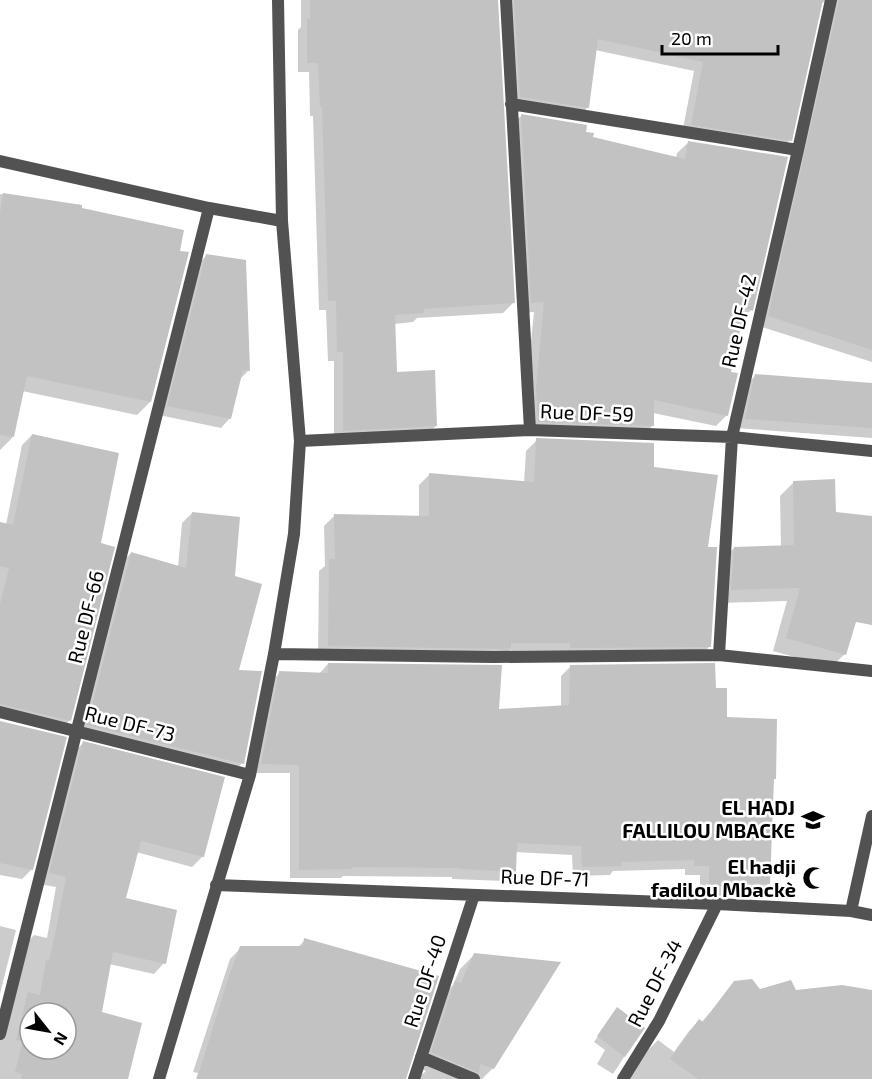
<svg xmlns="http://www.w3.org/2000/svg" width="872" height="1079" font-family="'Exo 2',sans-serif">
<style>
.shadow{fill:#0003;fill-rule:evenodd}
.building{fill:#c2c2c2;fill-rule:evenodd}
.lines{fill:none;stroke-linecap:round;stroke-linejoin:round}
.minor{stroke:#525252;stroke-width:12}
.labels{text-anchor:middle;stroke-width:5;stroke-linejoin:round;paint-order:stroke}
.street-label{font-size:20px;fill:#000;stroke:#fff}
.poi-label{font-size:20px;font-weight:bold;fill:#000;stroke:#fff;text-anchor:end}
</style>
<rect width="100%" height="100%" fill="#fff"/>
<path class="shadow" d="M301 0H396L513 303 503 313 417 318 413 322 394 324 396 374 436 426 426 435 334 440V361H328L326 310H319L313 116H310L309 72H298V30L301 27Z
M505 0H872V362L759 326 826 3 821 2 790 140 780 150 682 134 694 71 595 50 588 107 578 117 510 106Z
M521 116 584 133 592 138 676 158 677 153 689 142 751 310 740 321 729 374 727 415 716 426 653 413V425L642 436 527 433 525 400 534 312 521 313 510 126Z
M0 194 81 206 150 402 137 415 22 391 12 438 0 450Z
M206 256 248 371 239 380 230 418 221 428 159 415 197 265Z
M755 376 872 384V438L736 428 745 386Z
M32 435 99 544 69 721 59 731 0 716V523L6 525 22 445Z
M537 440 706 549 710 646 699 657H318L319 571 325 566 324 526 334 516 419 517V485L429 475 524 483 526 451Z
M794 482 835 513 872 518V529L845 654 831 667 773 651 787 601 718 603 721 562 734 548 781 547 780 496Z
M192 513 233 577 242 763 233 773 78 735 121 563 131 553 178 567 182 523Z
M328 664 498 710 561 707V676L571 666 714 689 726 719 772 781 768 884 758 893 736 892 732 896 700 895V875H685V869L613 871 610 875 573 876 572 855 515 852V871L505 881 452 879V877L343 876 341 878H290V773H252L270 682 280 673 319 674Z
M0 722 32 869 22 879 0 875Z
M83 743 203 856 192 867 136 852 124 899 164 963 154 974 109 964 100 1013 127 1079H0V1039L24 946 34 935 47 938 56 887 39 884 72 754ZM30 1013H66V1049H30Z
M0 926 16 930 0 994Z
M305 940 405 1079H196L198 1073 193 1072 230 959 241 948 298 947Z
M475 954 493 1068 482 1079H417L426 1071 417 1067 440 998 453 985 460 969Z
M735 983 759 991H872V1079H630L648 1050 658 1040 674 1052 689 1031 699 1021 701 1023Z
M613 1014 643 1028 613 1074 597 1064 605 1050 594 1042Z"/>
<path class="building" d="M310 0H498L515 303 424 309V313L395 315 397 372 435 370 437 426 343 431V352H337L336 301H328L322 107H320L318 63H307V19H310Z
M514 0H823L792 141 691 125 703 62 598 39 589 108 520 97Z
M839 0H872V350L768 316Z
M521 114 587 125 586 132 594 133 593 137 685 159 688 141 788 157 753 311 745 308 731 372 738 373 728 416 654 400V426L538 422 536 388 544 302 531 303Z
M3 193 82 205V208L184 230 180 251 189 252 151 402 27 376 14 437 0 435V213Z
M206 254 246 260 250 371 243 370 231 419 167 406Z
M755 374 872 383V428L745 419Z
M32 434 119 453 101 543 115 547 71 721 0 704V604L9 568 0 566V522L13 525Z
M536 438 654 443V467L718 475 708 547H717L711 647 570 648V643H511V648L503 649 328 646 329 559H335L334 514 429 516V473L534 482Z
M835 479 836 512 872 516V625L856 622 846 655 786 638 800 588 731 590 734 547 794 545 793 481Z
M192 512 240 517 235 576 262 584 239 670 262 671 244 764 87 725 131 552 186 568Z
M328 663 502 665 499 709 569 705 570 665 715 663 716 688H727V717L777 719 776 779H774L770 884 743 883V887L709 886V866H694V860L621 862V866L582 867 581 846 517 843 516 872 461 869V868L352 867V869L299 870V765L261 764 279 671 328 673Z
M0 721 67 737 33 870 0 863Z
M83 741 225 777 204 857 141 841 126 898 177 910 166 964 113 952 102 1012 142 1023 128 1079H21L22 1074 15 1072 23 1041 16 1040 28 992 40 995 46 960 49 961 56 930 66 877 49 873ZM30 1013H66V1049H30Z
M304 938 439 976 406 1079H197L228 979 240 946H303Z
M474 953 561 962 494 1069 480 1064 479 1073 431 1052 455 981 461 983Z
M752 979 760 989 791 980 796 990 842 985 872 990V1079H698L670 1059 699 1019 703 1022 734 981Z
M617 1007 645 1028 625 1057 597 1036Z"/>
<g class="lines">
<path class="minor" d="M506 0 530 430
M511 104 798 150
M0 161 209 208 282 221
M300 441 530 430 732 437 872 451
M274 654 494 657 719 655 872 671
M719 655 732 437 798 150 831 0
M0 712 250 775
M216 885 717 904 851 911 872 915
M851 911 872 816
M0 1034 209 208
M421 1057 474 1079
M159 1079 250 775 274 654 294 534 300 441 282 221 278 0
M414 1079 474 895
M623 1079 659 1021 717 904"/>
</g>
<defs>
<g id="school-bare" transform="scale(1.8)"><path d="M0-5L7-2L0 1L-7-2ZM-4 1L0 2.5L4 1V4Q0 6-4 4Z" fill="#000" stroke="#fff" stroke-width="2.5" paint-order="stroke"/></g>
<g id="mosque-bare" transform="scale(1.8)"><path d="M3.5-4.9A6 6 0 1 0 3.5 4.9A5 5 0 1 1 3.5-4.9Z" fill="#000" stroke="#fff" stroke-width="2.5" paint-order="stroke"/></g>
</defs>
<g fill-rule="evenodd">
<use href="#school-bare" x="813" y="820"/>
<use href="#mosque-bare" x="814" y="878"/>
</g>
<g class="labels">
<g class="street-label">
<text transform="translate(739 321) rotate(-77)" y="7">Rue DF-42</text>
<text transform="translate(587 413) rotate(2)" y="7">Rue DF-59</text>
<text transform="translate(86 617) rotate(-76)" y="7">Rue DF-66</text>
<text transform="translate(130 724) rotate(14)" y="7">Rue DF-73</text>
<text transform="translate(545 878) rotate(2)" y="7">Rue DF-71</text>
<text transform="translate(425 981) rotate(-72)" y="7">Rue DF-40</text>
<text transform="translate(655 983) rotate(-63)" y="7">Rue DF-34</text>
</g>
<g class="poi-label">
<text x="795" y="815">EL HADJ<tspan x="795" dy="23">FALLILOU MBACKE</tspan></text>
<text x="796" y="874">El hadji<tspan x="796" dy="23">fadilou Mbackè</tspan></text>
</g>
</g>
<g transform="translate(48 1031) rotate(121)"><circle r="28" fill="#ffffff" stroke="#999999" stroke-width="1.5"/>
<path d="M0-4.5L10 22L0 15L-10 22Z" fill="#000000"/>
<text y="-9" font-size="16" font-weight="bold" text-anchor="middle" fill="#000000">N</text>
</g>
<path d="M662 45v9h116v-9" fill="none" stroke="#000000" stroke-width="3"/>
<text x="671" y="45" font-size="18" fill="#000000" stroke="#ffffff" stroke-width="4.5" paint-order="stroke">20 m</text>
</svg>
